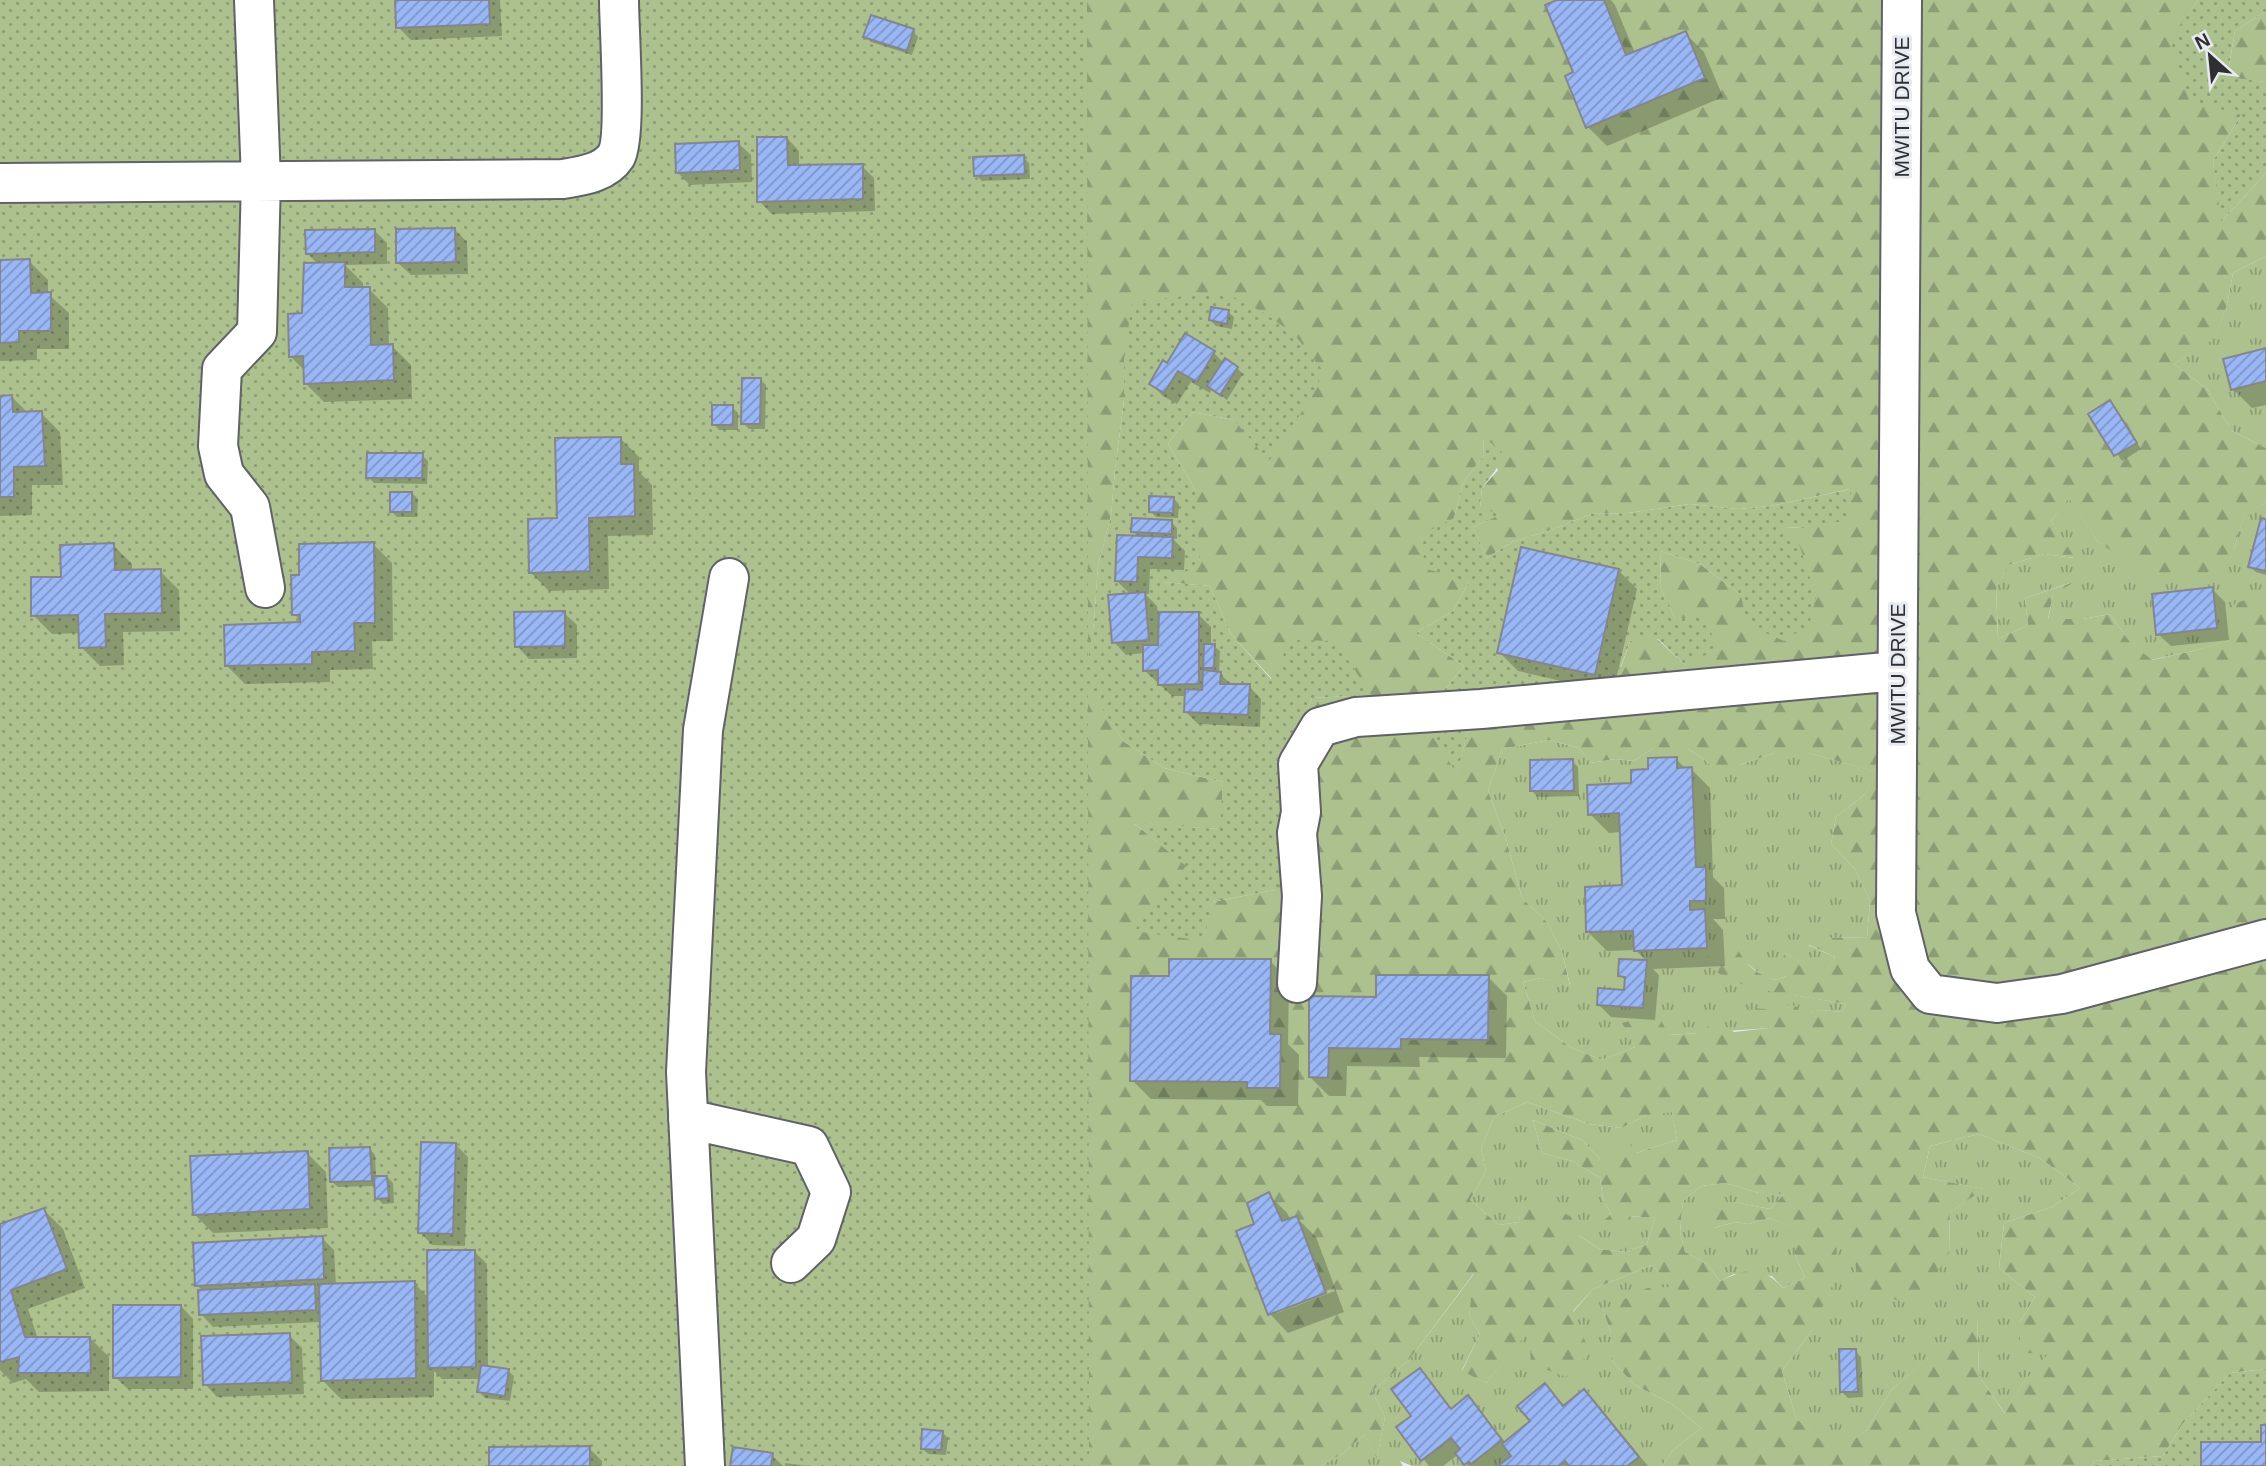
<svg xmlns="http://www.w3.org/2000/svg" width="2266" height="1466" font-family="Helvetica,sans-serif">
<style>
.grass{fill:url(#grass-tufts)}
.forest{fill:url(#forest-firs);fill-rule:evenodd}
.garden{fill:url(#garden-dots)}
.shadow{fill:#0003;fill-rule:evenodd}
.building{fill:url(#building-hatch);stroke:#84868c;stroke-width:2}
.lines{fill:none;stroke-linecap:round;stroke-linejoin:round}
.minor-casing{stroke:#606268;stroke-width:42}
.minor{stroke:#fff;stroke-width:38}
.labels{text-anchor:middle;stroke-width:6;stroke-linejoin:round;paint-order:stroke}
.street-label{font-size:21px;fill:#2e2f32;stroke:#e7eaf0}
</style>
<defs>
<pattern id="grass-tufts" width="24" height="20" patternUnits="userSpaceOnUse" patternTransform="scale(1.75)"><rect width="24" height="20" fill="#acc18e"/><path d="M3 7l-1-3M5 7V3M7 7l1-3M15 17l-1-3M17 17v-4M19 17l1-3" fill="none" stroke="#8c9d75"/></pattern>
<pattern id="forest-firs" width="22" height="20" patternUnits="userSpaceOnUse" patternTransform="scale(1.75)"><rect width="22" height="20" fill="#acc18e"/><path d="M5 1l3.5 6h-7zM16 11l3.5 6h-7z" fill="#8c9d75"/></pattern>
<pattern id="garden-dots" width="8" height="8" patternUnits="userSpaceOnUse" patternTransform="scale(1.75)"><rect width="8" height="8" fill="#acc18e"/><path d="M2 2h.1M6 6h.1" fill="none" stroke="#8c9d75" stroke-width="1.8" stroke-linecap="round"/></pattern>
<pattern id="building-hatch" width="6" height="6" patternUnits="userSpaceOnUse" patternTransform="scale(1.75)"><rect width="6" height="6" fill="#99b6f5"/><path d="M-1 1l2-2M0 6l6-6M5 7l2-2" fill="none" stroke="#7d94c7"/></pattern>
</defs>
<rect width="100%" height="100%" fill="#e7eaf0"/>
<path class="grass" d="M2266 256V448L2232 431 2207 389 2174 364 2215 337 2227 305 2233 273Z
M2069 497 2097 541 2124 558 2234 549 2244 514 2266 503V592L2230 640 2197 650 2151 660 2130 642 2110 614 2083 619 2048 620 2053 595 2070 583 2025 598 2028 625 1998 639 1996 588 2009 565 2044 554 2074 558 2051 521Z
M1549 740 1579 748 1591 763 1615 759 1634 761 1652 749H1688L1712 765H1739L1775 753H1809L1877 772 1864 795 1836 817 1831 844 1855 869 1870 901 1867 937 1831 938 1808 945 1835 957 1823 975 1785 953 1786 976 1777 980 1764 977 1743 960 1702 962 1794 995 1846 1004 1842 1012 1821 1010 1795 1015 1784 1011 1770 1028 1669 1035 1623 1023 1635 1047 1602 1060 1570 1047 1535 1021 1523 982 1541 978 1570 985 1562 952 1547 922 1522 898 1506 839 1488 791 1502 749Z
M1527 1102 1589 1124 1622 1128 1642 1117 1672 1111 1677 1140 1636 1153 1600 1159 1582 1140 1533 1120 1542 1153 1573 1161 1600 1178 1603 1199 1611 1214 1601 1225 1628 1216 1655 1218 1647 1244 1626 1252 1600 1249 1522 1200 1519 1222 1499 1225 1470 1200 1486 1171 1481 1148 1494 1117Z
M1979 1134 2040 1158 2080 1188 2052 1207 2004 1223 1999 1268 2035 1297 2020 1322 2048 1355 2022 1384 2006 1415 1979 1376 1977 1317 1892 1389 1867 1429 1836 1455 1796 1418 1782 1371 1812 1330 1837 1216 1949 1253 1950 1212 1983 1189 1923 1177 1930 1146Z
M1725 1183 1759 1193H1785L1770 1209 1734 1202 1714 1228 1735 1222 1749 1224 1770 1218 1796 1228 1795 1254 1805 1278 1783 1288 1772 1276 1734 1274 1720 1281 1706 1263 1685 1252 1680 1232 1683 1201 1701 1186Z
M1652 1265 1671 1287 1603 1310 1611 1333V1359L1633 1384 1672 1404 1701 1428 1672 1451 1662 1466H1412L1400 1461 1403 1466H1320L1342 1454 1364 1435 1377 1457 1385 1417 1372 1391 1409 1360 1476 1271 1469 1316 1480 1334 1462 1370 1486 1383 1529 1330 1573 1312 1593 1289Z"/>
<path class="forest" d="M971 0H2198L2170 41 2241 115 2213 161 2222 221 2266 173V256L2233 273 2227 305 2215 338 2174 364 2207 389 2232 431 2266 448V503L2244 515 2234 549 2202 577 2153 580 2097 541 2069 498 2051 521 2075 558 2044 554 2009 565 1996 589 1998 639 2028 625 2025 598 2074 582 2053 595 2048 619H2083L2110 614 2130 642 2152 660 2197 650 2229 640 2234 604 2266 592V1369L2230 1373 2182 1425 2163 1456 2095 1461 2091 1466H1662L1672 1451 1701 1428 1672 1404 1633 1384 1611 1359V1333L1603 1310 1647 1288 1670 1287 1652 1265 1593 1289 1573 1311 1590 1353 1566 1377 1531 1364 1529 1331 1486 1383 1462 1371 1480 1334 1469 1316 1474 1273 1409 1360 1372 1391 1385 1417 1377 1458 1364 1435 1342 1454 1320 1466H954ZM1124 359 1305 407 1234 420 1192 412 1168 444 1196 491 1162 582 1210 586 1231 634 1272 679 1370 695 1312 698 1295 747 1275 890 1212 902 1187 866 1135 824 1221 829 1223 782 1164 768 1123 741 1086 681 1094 623 1098 565 1111 516 1115 470 1124 400ZM1483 438 1498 470 1482 488 1480 508 1499 515 1473 527 1487 558 1512 542 1551 530 1591 514 1628 513 1690 504 1738 509 1771 506 1850 489 1804 528 1784 527 1741 595 1700 564 1660 551 1661 590 1675 618 1685 665 1657 639H1631L1621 667 1470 723 1457 773 1417 712 1447 687 1464 666 1416 633 1453 611 1469 582 1454 518 1463 483 1484 455ZM1549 740 1579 748 1591 763 1615 759 1634 761 1652 749H1688L1712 765H1739L1775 753H1809L1876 772 1864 795 1836 817 1831 844 1855 869 1870 901 1867 937 1831 938 1807 944 1835 957 1823 974 1785 953 1780 966 1786 976 1777 980C1754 975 1743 961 1733 941L1720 946 1702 962 1729 980 1757 989 1846 1004 1842 1012 1821 1010 1796 1014 1798 1008 1790 1003 1784 1011 1754 1008V1014L1769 1028 1734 1032 1717 1020 1698 1033 1669 1035 1657 1013 1622 1023 1635 1047 1602 1060 1570 1047 1535 1021 1523 982 1541 978 1570 986 1562 952 1547 922 1522 898 1506 839 1488 791 1502 749ZM1527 1102 1589 1124 1622 1128 1642 1117 1672 1112 1677 1140 1636 1153 1626 1139 1600 1159 1582 1140 1533 1120 1542 1153 1573 1161 1600 1178 1603 1199 1611 1214 1600 1224 1618 1238 1628 1216 1655 1218 1647 1244 1626 1252 1600 1249 1579 1236 1571 1217 1549 1204 1521 1200 1519 1222 1499 1225 1470 1200 1486 1171 1481 1148 1494 1117ZM1979 1134 2040 1158 2080 1188 2052 1207 2004 1223 1999 1268 2035 1297 2020 1322V1352L2047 1355 2022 1384 2005 1414 1979 1376 1977 1316 1892 1389 1867 1429 1836 1454 1796 1418 1782 1371 1812 1330 1833 1284 1837 1219 1866 1291 1917 1306 1949 1253 1950 1212 1984 1189 1923 1177 1930 1146ZM1725 1183 1759 1193 1784 1194 1770 1209 1734 1202 1705 1207 1701 1219 1714 1228 1735 1222 1749 1224 1770 1218 1795 1228V1254L1805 1278 1783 1288C1762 1265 1747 1268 1720 1281L1706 1263 1685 1252 1680 1232 1683 1201 1701 1186Z
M2266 11V82L2227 78 2235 31Z"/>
<path class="garden" d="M0 0H1087L1088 660 1094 623 1098 565 1111 516 1115 470 1124 400V359L1132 302 1224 292 1264 313 1294 334 1324 372 1305 407 1269 461 1234 420 1192 412 1168 444 1196 491 1200 565 1163 582 1210 586 1231 634 1271 679 1291 640 1336 641 1371 695 1312 698 1295 747 1301 861 1275 890 1212 902 1204 941 1134 931 1186 866 1134 823 1220 829 1223 782 1164 768 1123 741 1088 686 1089 1466H0Z
M2198 0H2266V11L2235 31 2227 77 2266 82V173L2221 222 2213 161 2241 115 2189 100 2169 41Z
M1483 436 1506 456 1482 488 1480 507 1500 515 1473 527 1487 558 1512 542 1551 530 1591 514 1628 513 1690 504 1738 509 1771 506 1851 489 1849 520 1804 528 1785 527 1800 547 1816 597 1809 625 1784 641 1747 625 1741 595 1700 564 1660 551 1661 590 1675 618H1705L1718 649 1685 665 1658 639H1631L1621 666 1599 712 1470 723 1457 774 1417 712 1447 687 1464 666 1416 633 1453 611 1469 582 1424 568 1423 534 1454 518 1463 483 1484 455Z
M2266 1369V1466H2091L2095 1461 2163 1456 2182 1425 2230 1373Z"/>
<path class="shadow" d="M397 0H500L502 36 411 40 398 27Z
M1562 0H1611L1615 5 1635 53 1685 33 1704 52 1723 97 1607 146 1588 127Z
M913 31 918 37 912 55 871 42 865 36Z
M787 138 799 151V167L862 166 874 178 875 211 772 214 759 201Z
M738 143 751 155 752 182 690 185 678 173Z
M1023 157 1029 163 1030 179 982 181 976 175Z
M374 230 387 243V264L345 265 363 283V289H369L388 308 389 346H392L411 365 412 399 324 402 305 383V371L290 356 319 265 307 253Z
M455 230 467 242 468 274 411 275 398 263Z
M29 261 48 280V294L69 313V349H37V360L0 361V262Z
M1228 312 1234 317 1232 329 1216 326 1210 320Z
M1185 336 1214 353 1224 363 1237 368 1243 374 1227 400 1212 389 1210 393 1191 382 1177 404 1163 396 1151 384 1168 365Z
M2266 350V405L2252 408 2233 389Z
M760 379 766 385 765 429H749L743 423Z
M0 397H12L28 413H41L60 432 63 485H32V515L0 516Z
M2110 402 2141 449 2122 461 2090 414Z
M732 407 738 413V430H719L714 424Z
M620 438 639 457V472L652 485 653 535 608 536 609 589 549 591 530 572 558 520Z
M422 455 428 461 427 484 374 483 368 477Z
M412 493 418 499 417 517H397L391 511Z
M1173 498 1179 504 1178 518 1156 517 1151 512Z
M2266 521V575L2256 572 2250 567Z
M1171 522 1177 528V539H1173L1185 551 1184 570 1150 569 1149 594H1145L1157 606 1158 614H1198L1211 627V646H1214L1220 651 1219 673 1233 686H1249L1261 699 1260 727 1198 724 1186 712 1187 696H1172L1144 670V653L1126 655 1114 642 1131 595 1117 581 1139 538 1133 531Z
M373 544 392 563 393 641H372L373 669 330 670V682L245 684 226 665 303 623 294 614 301 576Z
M113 545 132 564V572L160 571 179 590 180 631 123 632 124 665 100 666 81 647V633L52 634 33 615 63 578Z
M1618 570 1637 589 1613 693 1518 671 1499 652Z
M2212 589 2225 602 2229 640 2171 646 2158 634Z
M564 613 577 625V658L529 659 517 646Z
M1676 759 1686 769H1691L1710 788 1713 877 1724 888 1725 919H1713L1723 930 1725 966 1653 969 1659 975 1655 1020 1611 1017 1598 1004 1626 992V981L1620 975 1621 961 1648 962 1635 950 1607 951 1588 932 1624 887 1622 832 1609 833 1590 814 1650 771Z
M1572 761 1578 767 1579 796 1538 797 1532 791Z
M1270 961 1289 980 1288 1044 1299 1055 1298 1106H1267L1261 1100 1151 1099 1132 1080 1171 978Z
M1488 977 1507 996 1506 1058 1419 1057 1420 1067 1347 1066 1346 1096H1329L1310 1077 1311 998 1377 999Z
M455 1144 468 1157 465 1246 432 1245 420 1232Z
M370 1149 375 1155 376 1178 387 1177 393 1183 394 1203 383 1204 377 1198 376 1186 338 1187 332 1182Z
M307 1153 326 1172 328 1228 213 1233 194 1214Z
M1268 1194 1287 1213 1291 1220 1297 1218 1316 1237 1344 1312 1288 1333 1270 1314 1256 1225ZM1334 1288 1335 1291 1277 1313V1309Z
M44 1210 63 1229 85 1288 28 1309 38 1339 90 1338 109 1357V1391L39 1392 26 1379 13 1383 0 1370V1226Z
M322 1238 334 1250 336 1285 414 1283 429 1298 475 1252 487 1264 488 1368 508 1371 514 1376 510 1401 485 1398 479 1392 481 1379H442L434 1371V1397L341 1399 322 1380 321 1322 213 1327 201 1314 203 1291 197 1285Z
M181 1306 193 1319V1389H128L115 1377Z
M289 1335 302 1348 304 1394 217 1397 205 1384Z
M1855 1351 1861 1357 1863 1397 1848 1398 1842 1392Z
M1419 1370 1452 1410 1468 1398 1506 1443 1532 1421 1545 1385 1565 1406 1584 1391 1602 1410 1648 1466H1468L1459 1454 1443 1466H1429L1399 1428 1413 1416Z
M942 1432 948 1438 946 1455 928 1454 922 1448Z
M589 1448 602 1461V1466H491Z
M772 1455 783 1466H732Z
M785 1463 809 1466H785Z"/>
<path class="building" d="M395 0H489L490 24 396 28Z
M1557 0H1604L1626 55 1686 31 1705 78 1586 128 1565 76 1573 72 1545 5Z
M871 15 914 29 907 51 863 37Z
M757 137H787L788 165 863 164V199L757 202Z
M739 141 740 170 676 173 675 144Z
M1024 155 1025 174 974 176 973 157Z
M455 228 456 262 396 263V229Z
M375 229V252L306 254 305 230Z
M30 259 31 293 51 292V331H19V342L0 343V260Z
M345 262V287H370L371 345 393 344 394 380 304 384 303 356 289 357 288 314 302 313 304 263Z
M1211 307 1229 310 1227 324 1209 320Z
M1185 333 1215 351 1197 382 1178 371 1164 393 1149 384 1163 360 1167 363Z
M2266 348V381L2231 390 2223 359Z
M1225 358 1238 367 1220 395 1207 386Z
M742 378H761L760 424H741Z
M12 395 13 412 42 411 45 466 14 467V497H0V396Z
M2110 400 2137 443 2114 456 2088 414Z
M712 405H733V425H712Z
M621 437V464H634L635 516 589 518 590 571 529 573 528 519 557 518 555 438Z
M367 453H423L422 478H366Z
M390 492H412V512H390Z
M1149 496 1174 497 1173 513 1149 512Z
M1132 518 1172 520V534L1131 532Z
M2261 518 2266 519V571L2248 567Z
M1117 535 1173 537 1172 558 1138 557 1137 582 1115 581Z
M374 542 375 623H354L355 651 312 652V664L225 666 224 625 300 622V615H292L291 575H299V544Z
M114 543 115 570 161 569 162 613 105 614 106 647 79 648 78 615 31 616V577H61L60 545Z
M1521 547 1619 569 1595 675 1497 653Z
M2213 587 2217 628 2156 635 2152 594Z
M1145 592 1149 640 1112 643 1108 595Z
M565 611V646L515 647 514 612Z
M1159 612H1199V684L1158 685V670L1143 671V645H1158Z
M1204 644H1215L1214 668H1203Z
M1203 670 1221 672 1220 684H1250L1248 715 1184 712 1185 689 1202 690Z
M1677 757V768L1692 767 1696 867H1706V901H1690V910L1705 909 1707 948 1634 951 1633 931 1586 932 1585 887 1622 885 1619 813 1588 815 1587 785 1631 783V770L1648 769V758Z
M1573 759 1574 791H1530V760Z
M1169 959H1271L1270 1034H1281L1280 1088H1247V1082L1130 1081 1131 976H1169Z
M1619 959 1647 960 1643 1008 1597 1005 1598 988 1624 990 1625 977 1618 976Z
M1376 975H1489L1488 1040 1401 1039V1049L1329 1048 1328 1078 1309 1077V996L1376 997Z
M421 1142 456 1143 453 1234 418 1233Z
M370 1147 372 1181 330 1182 329 1148Z
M308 1151 310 1209 193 1215 190 1156Z
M374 1176H387L389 1198 375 1199Z
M1269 1192 1282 1221 1297 1216 1326 1293 1268 1315 1236 1231 1254 1224 1247 1203Z
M44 1208 67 1269 11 1290 25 1337H90L91 1373H18L19 1357 0 1362V1224Z
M323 1236 324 1279 195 1286 193 1243Z
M427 1250H475L476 1367 428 1368Z
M415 1281 416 1378 321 1381 319 1284Z
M315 1284 316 1310 199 1315 198 1290Z
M113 1305H181V1377L113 1378Z
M290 1333 292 1382 203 1385 201 1336Z
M1839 1349H1856L1858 1392H1840Z
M481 1365 509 1369 505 1396 477 1392Z
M1420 1368 1451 1409 1468 1395 1502 1440 1471 1464 1469 1462 1464 1465 1455 1453 1460 1449 1451 1438 1421 1461 1396 1427 1411 1416 1391 1389Z
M1545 1383 1563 1406 1584 1389 1639 1457 1627 1466H1569L1565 1461 1559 1466H1498L1511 1456 1502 1444 1530 1421 1517 1406Z
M2261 1425H2266V1466H2201V1442H2261Z
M922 1429 943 1431 941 1450 921 1449Z
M590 1446V1466H489V1447Z
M733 1447 773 1453 771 1466H730Z"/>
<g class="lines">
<g class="minor-casing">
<path id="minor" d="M254 0 261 180 257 332 222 369 218 446 224 474 250 507 265 588
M1902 0 1896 913 1910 969 1930 994 1997 1003 2062 994 2266 939
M0 183 563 179C581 176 605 173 616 156 627 137 619 28 619 0
M1297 983 1302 896 1297 833 1301 812 1298 764 1320 727 1356 717 1481 709 1897 671
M688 1119 809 1146 831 1192 816 1239 791 1263
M705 1466 686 1072 703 730 729 578"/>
</g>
<use href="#minor" class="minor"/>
</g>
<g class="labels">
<g class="street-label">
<text transform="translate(1902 107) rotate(-90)" y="7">MWITU DRIVE</text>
<text transform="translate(1898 674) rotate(-90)" y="7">MWITU DRIVE</text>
</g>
</g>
<g transform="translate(2210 56) rotate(333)" stroke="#e7eaf0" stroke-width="5" paint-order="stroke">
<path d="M0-5L12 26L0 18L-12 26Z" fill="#2e2f32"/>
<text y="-10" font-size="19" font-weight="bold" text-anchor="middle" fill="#2e2f32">N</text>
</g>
</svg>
